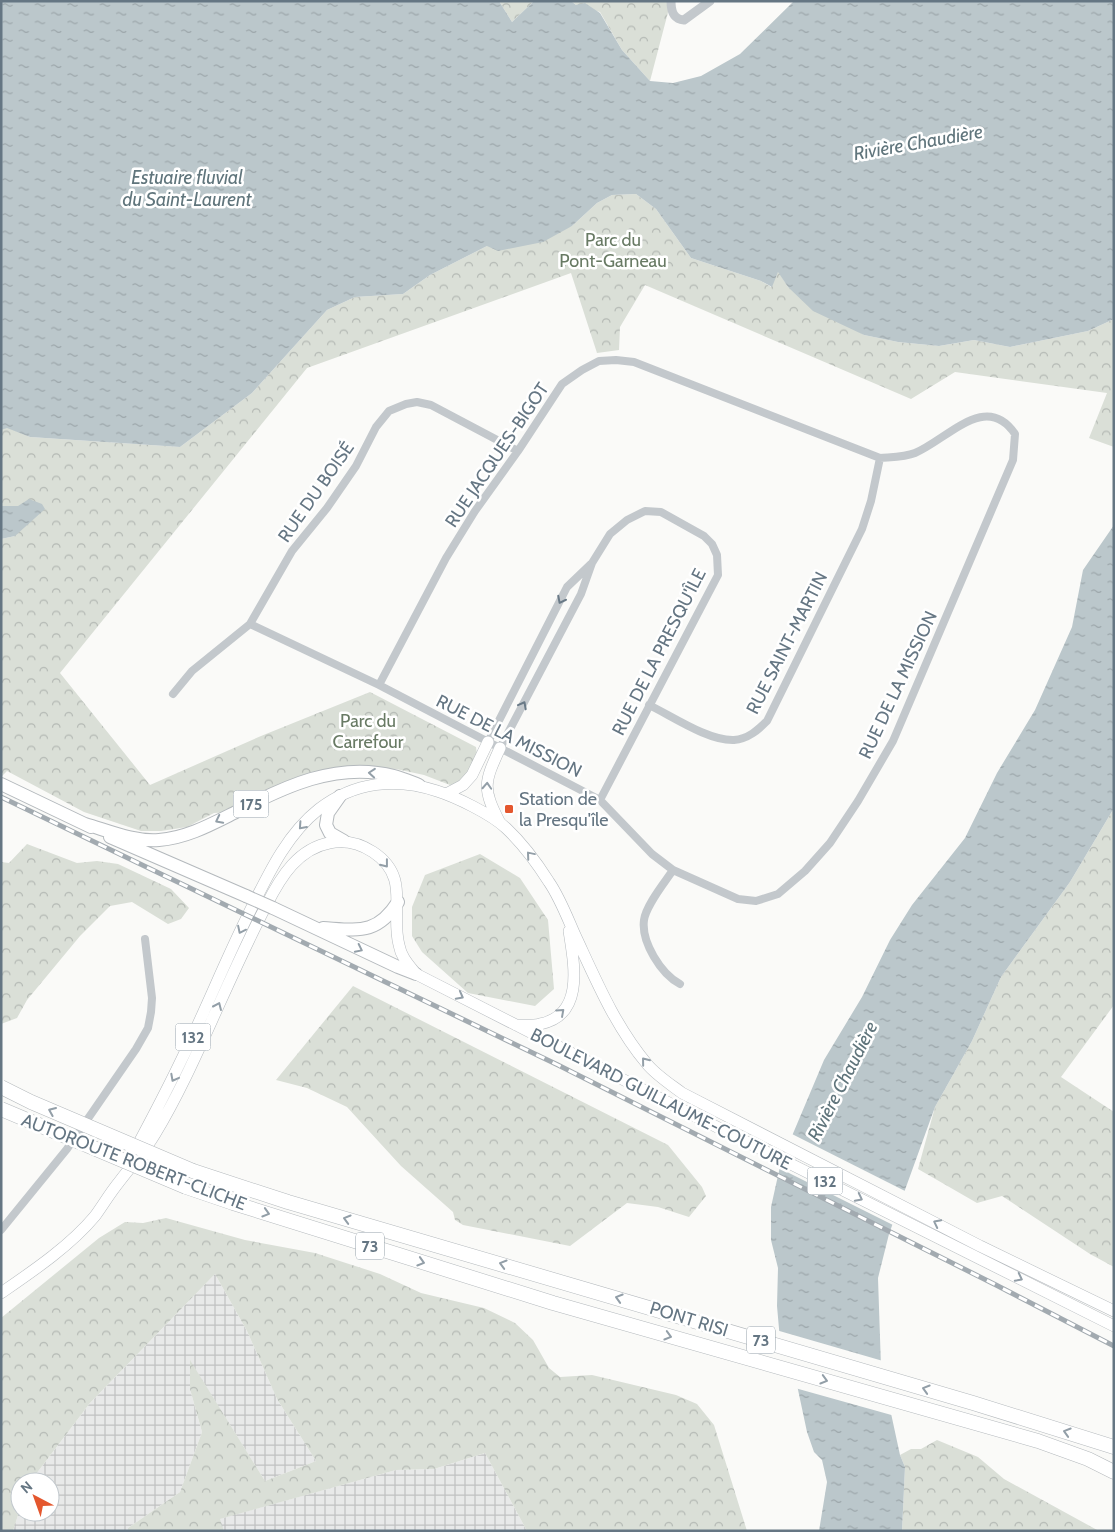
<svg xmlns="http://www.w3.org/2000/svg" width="1115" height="1532" font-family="Cabin,sans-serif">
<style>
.industrial{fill:url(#industrial-grid)}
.forest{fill:url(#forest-crowns)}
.water{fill:url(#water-ripples)}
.pier{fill:#fafaf8}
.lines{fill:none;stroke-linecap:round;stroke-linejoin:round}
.primary-casing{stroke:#b5babe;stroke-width:12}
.trunk-casing{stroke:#b4b9bd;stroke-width:14}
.motorway-casing{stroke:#b4b9bd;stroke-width:15}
.minor{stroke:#c3c8cc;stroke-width:8}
.tertiary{stroke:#c3c8cc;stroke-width:9}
.primary{stroke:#fff;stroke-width:11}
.trunk{stroke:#fff;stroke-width:12}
.motorway{stroke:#fff;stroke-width:14}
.rail-casing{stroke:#a2aab0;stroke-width:5}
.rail{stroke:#fff;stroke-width:3;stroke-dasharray:9;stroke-linecap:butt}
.trunk-bridge-casing{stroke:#b4b9bd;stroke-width:14;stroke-linecap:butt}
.motorway-bridge-casing{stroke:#b4b9bd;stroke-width:15;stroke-linecap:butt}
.trunk-bridge{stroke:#fff;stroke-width:12}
.motorway-bridge{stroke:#fff;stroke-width:14}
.oneway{stroke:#6a7a87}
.oneway2{stroke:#939fa8}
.poi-dot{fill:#e4572e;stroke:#fff;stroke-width:2}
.labels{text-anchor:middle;stroke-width:5;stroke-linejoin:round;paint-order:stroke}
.shield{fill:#fff;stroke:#939fa8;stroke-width:1}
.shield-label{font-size:16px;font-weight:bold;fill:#657683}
.park-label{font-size:18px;fill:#687a64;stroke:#fff}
.street-label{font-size:18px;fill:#657683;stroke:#fff}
.poi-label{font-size:18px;fill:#657683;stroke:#fff;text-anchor:start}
.water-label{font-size:19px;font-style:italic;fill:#60757c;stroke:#fff}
</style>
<defs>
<pattern id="industrial-grid" width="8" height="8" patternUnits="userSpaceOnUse" patternTransform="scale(1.25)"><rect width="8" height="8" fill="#e8e9e9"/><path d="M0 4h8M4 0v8" fill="none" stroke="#c0c1c2"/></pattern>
<pattern id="forest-crowns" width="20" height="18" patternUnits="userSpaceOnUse" patternTransform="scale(1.25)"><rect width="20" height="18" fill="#dadfd7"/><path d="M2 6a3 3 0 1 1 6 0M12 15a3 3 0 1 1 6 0" fill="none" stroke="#b4b9b4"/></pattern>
<pattern id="water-ripples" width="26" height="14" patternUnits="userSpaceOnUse" patternTransform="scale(1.25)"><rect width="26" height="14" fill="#bbc7cb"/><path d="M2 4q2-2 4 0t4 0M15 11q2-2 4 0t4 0" fill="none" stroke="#9ca6aa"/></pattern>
</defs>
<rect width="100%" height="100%" fill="#fafaf8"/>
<path class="industrial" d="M215 1274 247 1331 277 1399 316 1461 265 1481 190 1361V1389L202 1432 180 1492 128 1528V1531H13L20 1509V1512H50V1482H30L90 1403Z
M485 1453 527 1531H224L219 1519 396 1470 434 1469Z"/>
<path class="forest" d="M499 1H534L512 22Z
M571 1H671L650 81 622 50 600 12 576 5Z
M636 194 656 209 691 258 761 281 771 287 778 271 788 287 864 335 898 342 939 346 974 340 1010 347 1088 331 1114 319V447L1089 438 1107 393 955 372 911 399 645 285 620 327 619 350 597 353 571 273 307 368 60 673 150 785 261 736 370 692 476 747 477 755 469 773 457 784 450 785 424 775 396 769 367 768 324 772 231 812 214 813 187 827 161 831H141L84 812 7 771 1 777V539L15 536 18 506H1V430L7 427 30 437 180 447 252 393 327 310 355 297 403 294 430 275 487 246 572 226 597 203 612 195Z
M1114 808V1005L1061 1077 1114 1112V1267L1090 1254 1002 1196 977 1203 918 1169 935 1107 972 1041 1001 977 1070 882Z
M27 844 77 863 97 861 118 864 171 889 189 908 181 919 168 924 132 902 110 906 80 936 27 1000 17 1018 1 1024V862L9 863Z
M480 854 520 878 548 920 554 989 535 1006 468 993 422 952 412 936V907L425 875Z
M353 986 668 1145 702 1187 706 1196 689 1217 658 1207 627 1203 570 1246 463 1225 455 1220 453 1212 401 1166 347 1107 307 1088 276 1080Z
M166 1218 245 1240 315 1253 380 1274 421 1293 484 1308 515 1323 533 1340 549 1368 560 1377 592 1375 676 1395 697 1404 714 1425 747 1531H527L485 1453 434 1469 396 1470 220 1519 224 1531H128V1528L180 1492 202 1432 190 1389V1360L265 1481 316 1461 277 1399 247 1331 215 1274 90 1403 30 1482H20V1509L13 1531H1V1318L99 1238 125 1222 143 1223Z
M937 1440 978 1457 1004 1479 1099 1531H902L905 1467 900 1455 911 1449H921Z"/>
<path class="water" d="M1 1H499L512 22 534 1H571L576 5 585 3 600 13 622 50 650 81 673 83 701 76 740 54 794 1H1114V319L1088 331 1010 347 974 340 939 346 898 342 864 335 813 311 788 287 778 272 772 287 761 281 691 258 656 209 636 194 612 195 597 203 572 226 543 242 498 251 487 246 430 275 403 294 355 297 327 310 252 393 180 447 30 437 7 428 1 430Z
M29 499 42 504 45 509 15 536 1 539V506H18Z
M1114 525V808L1070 882 1001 977 972 1041 935 1107 889 1234 878 1278 881 1367 900 1455 905 1467 902 1531H819L827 1482 822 1460 814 1452 807 1432 797 1385 780 1340 777 1306 778 1268 771 1240V1207L781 1162 824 1060 862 997 890 940 912 905 965 838 997 773 1035 710 1072 627 1083 570Z"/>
<path class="pier" d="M790 1133 907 1192 895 1226 777 1167Z
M776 1330 883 1361 895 1416 795 1388 784 1365 777 1340Z"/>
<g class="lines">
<g class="primary-casing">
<path id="primary" d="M446 794 463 785 472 775 488 742
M500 823C482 788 484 783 500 748
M516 1025C524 1025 532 1026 540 1024 585 1015 574 964 569 931
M134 1152C155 1113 176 1073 194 1033 213 992 230 951 250 911 268 875 286 835 319 809 354 782 396 777 437 791 456 797 491 814 506 828 522 843 537 863 549 882 560 898 567 917 575 935 596 980 615 1026 647 1064 656 1075 670 1084 682 1093L980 1246 1114 1311
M1 1293C33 1271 70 1246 95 1216 103 1205 110 1193 119 1182 131 1166 145 1151 155 1134 181 1091 201 1044 222 998 236 967 250 936 266 906 273 892 281 877 292 865 314 841 345 834 373 852 411 877 390 910 399 945 401 957 409 965 416 974L675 1106 1114 1326"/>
</g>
<g class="trunk-casing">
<path id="trunk" d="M1 784 91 827
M340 796 328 813 326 825 330 833 344 841
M85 824C109 831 134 842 159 840 186 838 210 825 234 813 283 787 337 761 394 776 402 778 411 782 419 785
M110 837 246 896
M273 908 398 967 416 974
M323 928C358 930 377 935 398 902"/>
</g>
<g class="motorway-casing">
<path id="motorway" d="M193 1171 288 1202 973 1403 1114 1447
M186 1187 233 1203 553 1303 1038 1441 1088 1459 1114 1472"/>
</g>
<path class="minor" d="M250 624 379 685 600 800 652 854 673 870 738 899 756 901 778 894 805 871 830 843 858 801 893 741 1013 460 1015 434C986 391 948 439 915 453 905 457 891 457 880 458L634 362 616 360 599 361 582 370 562 384 518 451 475 511 446 558 379 685
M173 694 192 671 250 624 292 551 327 508 356 466 376 427 389 411 406 404 417 402 431 405 518 451
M649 705C672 716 708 741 734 740 748 739 758 730 767 721L862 529 871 501 880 458
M488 742 567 587 591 564
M500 748 581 594 592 563 610 534 627 520 645 511 661 512 704 536 712 544 717 555 718 575 600 800
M673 870C665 882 646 905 644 920 641 942 661 974 680 984
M1 1230 67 1149 136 1049 148 1028 151 1012 152 998 145 939"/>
<path class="tertiary" d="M671 1C671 11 673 19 684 20L710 1"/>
<use href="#primary" class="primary"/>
<use href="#trunk" class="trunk"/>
<use href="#motorway" class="motorway"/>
<g class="rail-casing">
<path id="rail" d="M1 797 558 1065 996 1285 1114 1346"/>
</g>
<use href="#rail" class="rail"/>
<g class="trunk-bridge-casing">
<path id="trunk-bridge" d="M246 896 273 908"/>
</g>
<g class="motorway-bridge-casing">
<path id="motorway-bridge" d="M1 1087 31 1102 193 1171
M1 1109 186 1187"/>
</g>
<use href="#trunk-bridge" class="trunk-bridge"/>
<use href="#motorway-bridge" class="motorway-bridge"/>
</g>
<defs><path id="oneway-chevron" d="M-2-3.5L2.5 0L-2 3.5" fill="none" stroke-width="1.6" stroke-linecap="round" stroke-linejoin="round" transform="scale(1.25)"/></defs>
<g class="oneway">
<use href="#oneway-chevron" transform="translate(561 600) rotate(117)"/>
<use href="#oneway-chevron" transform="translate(523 705) rotate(-62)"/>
</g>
<g class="oneway2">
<use href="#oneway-chevron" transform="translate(372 773) rotate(-175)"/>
<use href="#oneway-chevron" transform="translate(487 786) rotate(-87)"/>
<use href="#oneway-chevron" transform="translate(219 820) rotate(153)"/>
<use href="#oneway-chevron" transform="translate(302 826) rotate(132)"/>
<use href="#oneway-chevron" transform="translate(530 855) rotate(-130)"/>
<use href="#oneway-chevron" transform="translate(385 864) rotate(52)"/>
<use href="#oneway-chevron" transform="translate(241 930) rotate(116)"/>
<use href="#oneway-chevron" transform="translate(359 949) rotate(26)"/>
<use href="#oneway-chevron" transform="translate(460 996) rotate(28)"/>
<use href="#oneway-chevron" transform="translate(218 1006) rotate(-66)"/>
<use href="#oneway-chevron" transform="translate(561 1012) rotate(-42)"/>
<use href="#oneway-chevron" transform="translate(645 1061) rotate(-129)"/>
<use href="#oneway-chevron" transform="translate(174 1078) rotate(118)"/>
<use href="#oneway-chevron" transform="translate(52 1111) rotate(-157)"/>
<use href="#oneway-chevron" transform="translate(859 1198) rotate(27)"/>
<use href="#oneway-chevron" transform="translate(266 1213) rotate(17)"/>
<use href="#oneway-chevron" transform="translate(347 1219) rotate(-164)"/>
<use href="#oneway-chevron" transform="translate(937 1223) rotate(-153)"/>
<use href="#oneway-chevron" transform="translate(421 1262) rotate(17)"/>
<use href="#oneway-chevron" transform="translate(503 1264) rotate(-164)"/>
<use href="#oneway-chevron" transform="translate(1019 1278) rotate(27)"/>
<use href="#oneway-chevron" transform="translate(619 1298) rotate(-163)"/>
<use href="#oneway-chevron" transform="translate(668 1336) rotate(16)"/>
<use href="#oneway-chevron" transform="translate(824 1380) rotate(16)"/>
<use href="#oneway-chevron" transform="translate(926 1389) rotate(-163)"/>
<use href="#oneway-chevron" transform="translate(1067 1432) rotate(-163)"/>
</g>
<rect class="poi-dot" x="504" y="804" width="10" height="10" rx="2.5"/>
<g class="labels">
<g class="shield">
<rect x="233.5" y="790.5" width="35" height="27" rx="4"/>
<rect x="175.5" y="1023.5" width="35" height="27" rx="4"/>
<rect x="807.5" y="1167.5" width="35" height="27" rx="4"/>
<rect x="356" y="1232.5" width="28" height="27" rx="4"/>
<rect x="747" y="1326.5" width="28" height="27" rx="4"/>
</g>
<g class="shield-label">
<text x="251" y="810">175</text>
<text x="193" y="1043">132</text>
<text x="825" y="1187">132</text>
<text x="370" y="1252">73</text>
<text x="761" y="1346">73</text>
</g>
<g class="park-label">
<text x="613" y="246">Parc du<tspan x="613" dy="21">Pont-Garneau</tspan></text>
<text x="368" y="727">Parc du<tspan x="368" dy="21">Carrefour</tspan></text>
</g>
<g class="street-label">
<text transform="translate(497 455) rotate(-56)" y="6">RUE JACQUES-BIGOT</text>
<text transform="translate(316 492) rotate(-55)" y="6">RUE DU BOISÉ</text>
<text transform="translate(787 643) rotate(-63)" y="6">RUE SAINT-MARTIN</text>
<text transform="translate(659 652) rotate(-63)" y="6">RUE DE LA PRESQU'ÎLE</text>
<text transform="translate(898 685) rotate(-65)" y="6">RUE DE LA MISSION</text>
<text transform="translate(509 736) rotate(27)" y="6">RUE DE LA MISSION</text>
<text transform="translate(661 1099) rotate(27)" y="6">BOULEVARD GUILLAUME-COUTURE</text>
<text transform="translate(134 1162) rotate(21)" y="6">AUTOROUTE ROBERT-CLICHE</text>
<text transform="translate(689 1319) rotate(17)" y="6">PONT RISI</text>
</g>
<g class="poi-label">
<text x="519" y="805">Station de<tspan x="519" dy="21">la Presqu'île</tspan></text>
</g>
<g class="water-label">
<text transform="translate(918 142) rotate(-10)" y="7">Rivière Chaudière</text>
<text x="187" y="184">Estuaire fluvial<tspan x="187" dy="22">du Saint-Laurent</tspan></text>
<text transform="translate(842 1081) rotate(-63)" y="7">Rivière Chaudière</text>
</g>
</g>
<rect width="1115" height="1532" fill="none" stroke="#657683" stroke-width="5"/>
<g transform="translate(35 1497) rotate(319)"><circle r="24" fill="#ffffff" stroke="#c1c8cd"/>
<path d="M0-4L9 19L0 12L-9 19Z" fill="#e4572e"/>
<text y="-8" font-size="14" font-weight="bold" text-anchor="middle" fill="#657683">N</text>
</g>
</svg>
